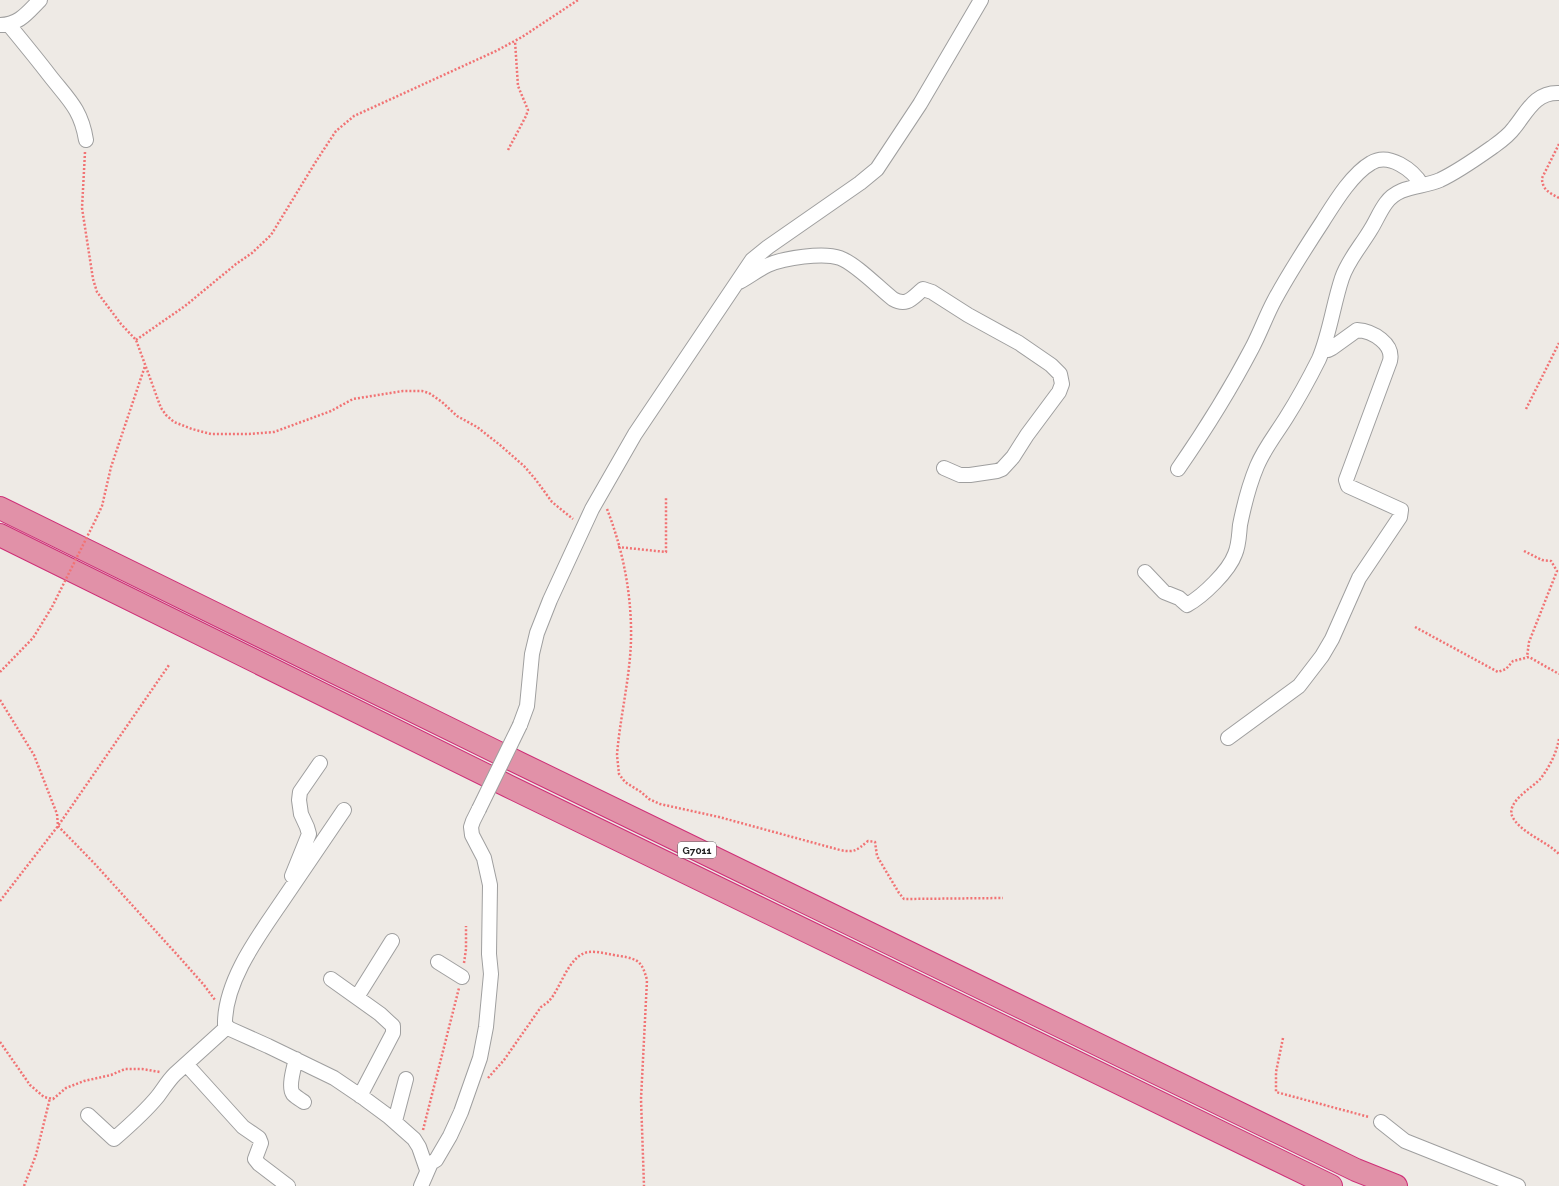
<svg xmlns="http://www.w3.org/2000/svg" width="1559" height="1186" font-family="Raleway,sans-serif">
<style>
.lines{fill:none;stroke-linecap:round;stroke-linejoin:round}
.minor-casing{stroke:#9f9f9f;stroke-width:16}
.motorway-casing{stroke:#ce2f77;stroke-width:24}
.path{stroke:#f17374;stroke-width:2.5;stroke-dasharray:2 2;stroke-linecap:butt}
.minor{stroke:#fff;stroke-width:14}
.motorway{stroke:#e191a8;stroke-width:22}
.minor-bridge-casing{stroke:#9f9f9f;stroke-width:16;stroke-linecap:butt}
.path-bridge{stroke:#f17374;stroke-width:2.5;stroke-dasharray:2 2;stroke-linecap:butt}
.minor-bridge{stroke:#fff;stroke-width:14}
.labels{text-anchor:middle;stroke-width:3.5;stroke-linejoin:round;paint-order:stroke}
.shield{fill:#fff;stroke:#626262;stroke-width:1}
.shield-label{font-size:10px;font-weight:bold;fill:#1e1e1e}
</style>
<rect width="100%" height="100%" fill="#eeeae5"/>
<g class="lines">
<g class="minor-casing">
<path id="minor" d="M0 25C19 25 28 12 40 0
M9 25C23 42 37 59 50 76 68 99 81 109 86 140
M739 282C749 277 757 270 768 265 784 258 823 252 840 258 856 264 879 288 893 299 907 307 912 298 923 289L932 292 968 315 1019 343 1051 365 1060 374 1062 384 1059 392 1027 435 1013 457 1002 469 997 471 970 475H960L944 468
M1178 469C1205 430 1230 390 1252 348 1260 333 1266 316 1274 301 1289 273 1306 247 1323 221 1335 202 1352 174 1371 163 1389 152 1413 170 1422 185
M1145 572 1164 592 1179 598 1187 605C1203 596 1229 571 1235 554 1239 545 1239 534 1240 525 1244 505 1249 485 1257 466 1264 449 1276 434 1286 418 1298 399 1309 379 1319 359 1330 333 1333 305 1342 278 1348 260 1361 246 1371 229 1376 221 1380 211 1386 203 1399 185 1422 188 1440 180 1459 171 1477 158 1494 146 1501 141 1509 135 1514 128 1527 112 1535 92 1559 93
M520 725 527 706 532 654 537 633 550 600 592 509 635 434 752 260 768 247 860 183 877 169 920 104 981 0
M1228 738 1299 686 1322 656 1332 639 1359 578 1400 517 1401 510 1348 486 1346 480 1390 361C1394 344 1373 331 1357 330L1332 348 1328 350 1323 348
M344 810C325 838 306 866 287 894 263 930 224 979 225 1025L230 1029 268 1046 334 1078 365 1099 388 1116 414 1139 419 1147 427 1170
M292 876 309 834 307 827 301 814 299 800 300 792 320 763
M438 962 462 977
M331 979 380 1014 393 1026V1033L360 1096
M357 997 392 941
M296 1059C294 1067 288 1087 293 1094 296 1097 301 1100 304 1102
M186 1064 243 1127 259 1138 261 1143 255 1159 259 1164 288 1186
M88 1115 114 1139C129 1126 145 1112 158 1096 164 1088 168 1081 175 1074L227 1027
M395 1121 406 1079
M1381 1122 1405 1141 1518 1186
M421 1186 431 1163 436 1160 450 1136 461 1112 480 1058 486 1027 491 974 489 954 490 885 484 858 472 835 471 827 473 821 479 809"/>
</g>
<g class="motorway-casing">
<path id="motorway" d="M0 508 519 763 1356 1170 1396 1186
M0 535 508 786 1331 1186"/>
</g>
<path class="path" d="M1559 144 1542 178C1542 190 1550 193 1559 198
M508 150 526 116 528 110 518 86 515 41
M85 152 82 208 93 279 97 292 121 324 136 340 161 408 166 415 174 422 192 429 211 434H249L274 432 331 411 353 399 403 391H422L429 393 442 402 457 416 477 427 500 445 524 466 536 480 552 502 573 519
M136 340 185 306 236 264 252 253 271 235 315 163 330 140 336 131 354 116 496 51 522 37 578 0
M1526 409 1559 343
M607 509C623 550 632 595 631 640 630 678 620 717 617 755L619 774 625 782 641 792 649 799 660 804 719 817 840 850C855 853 857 850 868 841L875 842 877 856 899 893 904 899 1003 898
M95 521 102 506 111 467 145 366
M618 547 666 552V497
M1524 551 1542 560 1551 561 1557 571 1529 642 1527 657
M1415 627 1498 672 1506 669 1513 661 1529 657 1559 674
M0 672 33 638 52 607
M0 700 34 755 57 814 58 826 94 863 181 959 204 985 215 1000
M1559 739C1556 754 1550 766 1541 778 1534 787 1504 802 1513 818 1523 834 1546 841 1559 854
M0 901 58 826 169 665
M464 963 466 949V926
M1283 1038 1276 1072V1092L1369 1117
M0 1042 30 1085 44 1097 53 1099 66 1088 84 1081 111 1075 125 1069H142L160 1072
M488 1078 504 1060 541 1007C544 1005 547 1003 549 1001 561 988 569 954 589 952 599 951 611 955 620 956 639 959 642 962 647 980L641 1099 644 1186
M423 1130 459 988
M24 1186 36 1155 50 1098"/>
<use href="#minor" class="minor"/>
<use href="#motorway" class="motorway"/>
<g class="minor-bridge-casing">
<path id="minor-bridge" d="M479 809 520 725"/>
</g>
<path class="path-bridge" d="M52 607 95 521"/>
<use href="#minor-bridge" class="minor-bridge"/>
</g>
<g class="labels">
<rect class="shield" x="678" y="842" width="38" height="16" rx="3"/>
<g class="shield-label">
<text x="697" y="854">G7011</text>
</g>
</g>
</svg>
